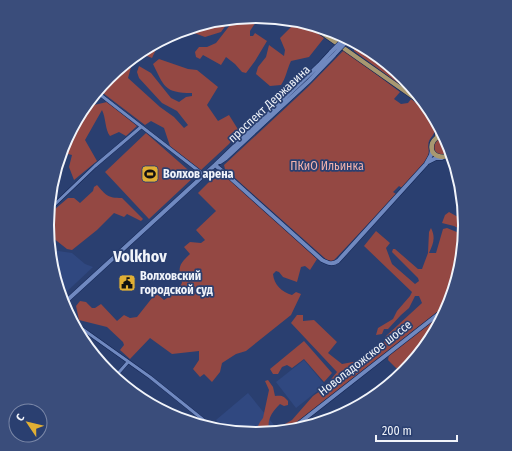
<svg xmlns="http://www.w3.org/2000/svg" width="512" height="451" font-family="'Fira Sans Condensed',sans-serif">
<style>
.built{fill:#304880}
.green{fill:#944843}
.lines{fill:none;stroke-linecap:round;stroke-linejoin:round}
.street-casing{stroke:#122453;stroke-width:4}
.secondary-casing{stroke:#122453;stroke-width:5}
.primary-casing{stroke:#122453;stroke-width:5.5}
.street{stroke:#7089c0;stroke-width:3}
.secondary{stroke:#7089c0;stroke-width:4}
.primary{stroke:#a89871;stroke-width:4.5}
.rail-casing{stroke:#a7b0c7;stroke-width:2.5}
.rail{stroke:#2a3f70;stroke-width:1;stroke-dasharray:3;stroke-linecap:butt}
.secondary-bridge-casing{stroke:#122453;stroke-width:5;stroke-linecap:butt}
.secondary-bridge{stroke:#7089c0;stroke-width:4}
.labels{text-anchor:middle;stroke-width:3.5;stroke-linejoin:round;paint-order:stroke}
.street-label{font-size:12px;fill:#f1f4fa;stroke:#2a3f70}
.park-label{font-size:12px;fill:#f2b3ad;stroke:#2a3f70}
.poi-label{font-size:12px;font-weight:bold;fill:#f1f4fa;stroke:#2a3f70;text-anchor:start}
.district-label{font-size:16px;font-weight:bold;fill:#f1f4fa;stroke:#2a3f70}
.rim{fill:none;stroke:#f1f4fa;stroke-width:2}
</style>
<rect width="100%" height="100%" fill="#2a3f70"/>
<path class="built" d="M51 250 72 253 85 264 93 267 61 297Z
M304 360 325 385 296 408 276 382Z
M248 393 274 425 263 433 256 435 223 428 216 420Z"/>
<path class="green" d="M256 16 259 17 250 31V36H253L255 33 267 41 255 61 246 73 242 72 235 64 226 57 221 65 203 55 200 59 196 57 195 52 199 47H207L216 43 234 20Z
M229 21 221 32 205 37 186 30Z
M294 24 307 26 324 38 309 57 291 61C287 69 286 78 281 85L270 86 256 74 258 67 266 57 269 45 284 56 285 50 280 38Z
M323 29 336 32 342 36 338 39Z
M159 43 152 58 142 54Z
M354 44 389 67 385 66V69L389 73 395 71 404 78 415 93 413 94 354 51Z
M344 50 400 92 394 99 401 104 408 103 411 99C418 104 437 121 435 130 434 135 431 137 429 141 427 146 430 151 428 156 424 165 409 180 402 188L399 186 393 192 396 194 337 257 333 261H328L225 169 224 165 308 87Z
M159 59 188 69 197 70 218 87 207 105 218 121 229 115 239 131 229 144 201 170 170 146 164 128 151 121 145 125 99 90 108 77 133 60 128 78 160 107 174 117 184 128 188 125 177 111 162 103 139 78 137 72 139 66 151 73 171 98 179 102 186 97 192 96V93C164 93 164 86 153 64Z
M107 102 137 126 126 136 119 132 110 136C105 130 106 118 102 110L85 140 97 161 74 180 69 167 72 155 68 154 64 158 61 155 63 145 91 103 94 105Z
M146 133 195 176 149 219 105 172Z
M442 138H444L450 146 451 151 447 155 437 154 433 148 435 141Z
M215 176 222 178 226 176 317 259 310 270 305 266 301 267 297 282 283 277 279 272 276 271 273 274C274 285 282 292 292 295L296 292 301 294 291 315 246 351 236 354 222 363 220 372 212 382 204 374 200 377 193 369 199 360V351L172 354 150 338 130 359 120 350 124 345 123 342 107 327 79 320 76 306 80 301 86 302 92 308H95L101 304 117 321 124 315 130 318 137 317 156 293 164 300 176 292 182 283C178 268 178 265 190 254L184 247 190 242 201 243 205 240 196 230 216 211 198 193Z
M97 185C106 195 107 198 122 198L143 219 141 221 127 214 124 217 114 213 97 230 72 250 67 249 48 234 47 225 48 215 68 198H74L80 203 93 191 94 187Z
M449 212 458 217 464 224 465 223 464 231 454 226 442 223 445 215Z
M431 228C436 238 433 244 429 253H436L443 229 447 228 464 235 450 302 288 429 281 430 285 424 292 420 313 396 323 389 337 372 291 323 297 315H303V321L314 320 337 342 328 353 342 364 369 359 377 353 383 346 386 336 422 303 419 296H415L409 308 401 315 388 329H384L382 334 376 335 378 328 393 319 397 311 410 296 412 292 364 246 376 231 390 243 386 248 392 264 415 284 419 281 418 278 392 252 393 249H395L418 269H422L428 253 429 232Z
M446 311 415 358 399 369 396 368 388 360 389 355Z
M304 341 332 373 324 382 304 359 292 368 287 365 282 367 278 374H273L270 369Z
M268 380 273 387 275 396C282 395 284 396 288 401V405L284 406 280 404C272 412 267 419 269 430L273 432 279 430 260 434 261 430 258 426 260 422 263 418 269 390 265 381Z"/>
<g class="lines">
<g class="street-casing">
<path id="street" d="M98 93 204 175
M50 209 95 166 141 127
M74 323 150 377 211 426
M114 378 128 362"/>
</g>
<g class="secondary-casing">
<path id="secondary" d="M220 162 226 158 309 81 334 55
M428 162 436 158H442
M215 165 226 174 322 260C328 263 332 265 338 261L426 164 431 155 432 150
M62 305 215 165 319 65 331 52
M293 428 450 305"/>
</g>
<g class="primary-casing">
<path id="primary" d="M315 28 419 101 423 105
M443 136C426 137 427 164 452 155
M437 137 438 129"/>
</g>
<use href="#street" class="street"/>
<use href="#secondary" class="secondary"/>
<use href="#primary" class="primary"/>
<g class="rail-casing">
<path id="rail" d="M351 409 410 365"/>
</g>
<use href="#rail" class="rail"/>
<g class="secondary-bridge-casing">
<path id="secondary-bridge" d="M331 52 345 38
M334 55 348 40"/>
</g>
<use href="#secondary-bridge" class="secondary-bridge"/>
</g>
<defs>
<g id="stadium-square" transform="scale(0.9)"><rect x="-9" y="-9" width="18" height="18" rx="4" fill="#e1af34" stroke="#2a3f70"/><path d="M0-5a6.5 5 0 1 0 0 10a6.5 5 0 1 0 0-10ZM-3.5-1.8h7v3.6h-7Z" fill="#111"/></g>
<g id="civic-square" transform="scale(0.9)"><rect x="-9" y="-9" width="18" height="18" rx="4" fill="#e1af34" stroke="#2a3f70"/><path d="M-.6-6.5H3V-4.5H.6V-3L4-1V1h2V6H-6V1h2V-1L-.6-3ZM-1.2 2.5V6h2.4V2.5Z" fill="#111"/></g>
</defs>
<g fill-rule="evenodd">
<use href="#stadium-square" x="150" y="174"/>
<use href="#civic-square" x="127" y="283"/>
</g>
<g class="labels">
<g class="street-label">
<text transform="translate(269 104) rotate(-43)" y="4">проспект Державина</text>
<text transform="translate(365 358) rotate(-38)" y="4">Новоладожское шоссе</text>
</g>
<g class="park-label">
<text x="327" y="170">ПКиО Ильинка</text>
</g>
<g class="poi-label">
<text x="163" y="178">Волхов арена</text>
<text x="140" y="280">Волховский<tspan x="140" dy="14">городской суд</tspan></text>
</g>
<g class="district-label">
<text x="140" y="262">Volkhov</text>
</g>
</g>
<path d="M0 0H512V451H0ZM54 225a202 202 0 1 1 404 0a202 202 0 1 1-404 0Z" fill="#3a4d7b" fill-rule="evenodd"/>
<path class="rim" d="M54 225a202 202 0 1 1 404 0a202 202 0 1 1-404 0Z"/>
<g transform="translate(28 423) rotate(305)"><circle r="19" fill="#2a3f70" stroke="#7a87a7"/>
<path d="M0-3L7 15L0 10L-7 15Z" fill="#e1af34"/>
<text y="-6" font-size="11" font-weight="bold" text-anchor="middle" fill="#f1f4fa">С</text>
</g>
<path d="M376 435v6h81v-6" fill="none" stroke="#f1f4fa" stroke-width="2"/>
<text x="382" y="435" font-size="12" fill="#f1f4fa" stroke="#2a3f70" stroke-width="3" paint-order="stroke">200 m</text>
</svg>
